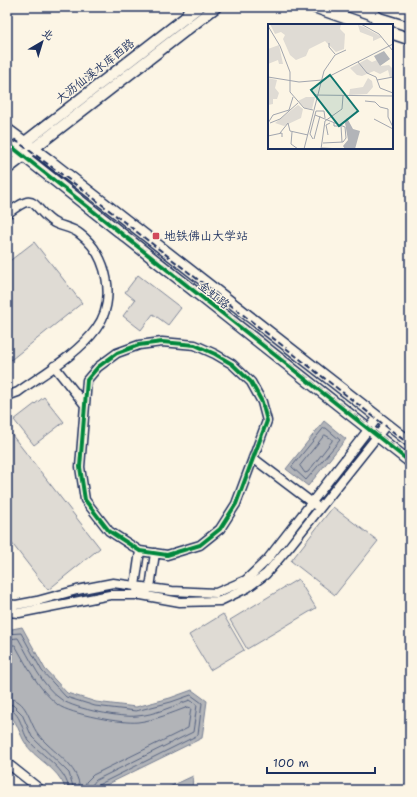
<svg xmlns="http://www.w3.org/2000/svg" width="417" height="797" font-family="'Shantell Sans','LXGW WenKai TC',sans-serif">
<style>
.green{fill:#dfdbd4;stroke:#7d8599}
.water{fill:#b2b4b8;stroke:#767f94}
.lines{fill:none;stroke-linecap:round;stroke-linejoin:round}
.shore{stroke:#576482;stroke-width:1}
.minor-casing{stroke:#1b2f5e;stroke-width:11}
.tertiary-casing{stroke:#1b2f5e;stroke-width:13}
.secondary-casing{stroke:#1b2f5e;stroke-width:14}
.minor{stroke:#fcf5e5;stroke-width:8}
.tertiary{stroke:#fcf5e5;stroke-width:10}
.secondary{stroke:#fcf5e5;stroke-width:11}
.rail{stroke:#1b2f5e;stroke-width:2;stroke-dasharray:6 3;stroke-linecap:butt}
.cycleway-casing{stroke:#fcf5e5;stroke-width:6}
.cycleway{stroke:#00873e;stroke-width:4}
.poi-dot{fill:#d1495b;stroke:#fcf5e5;stroke-width:1.5}
.labels{text-anchor:middle;stroke-width:3;stroke-linejoin:round;paint-order:stroke}
.street-label{font-size:12px;fill:#1b2f5e;stroke:#fcf5e5}
.poi-label{font-size:12px;fill:#1b2f5e;stroke:#fcf5e5;text-anchor:start}
.inset-road{fill:none;stroke:#a2a6af;stroke-width:1}
.view{fill:#0f766e;fill-opacity:0.15;stroke:#0f766e;stroke-width:2}
.inset-edge{fill:none;stroke:#1b2f5e;stroke-width:2}
</style>
<rect width="100%" height="100%" fill="#fcf5e5"/>
<filter id="ink" filterUnits="userSpaceOnUse"><feTurbulence type="fractalNoise" baseFrequency=".025" numOctaves="2"/><feDisplacementMap in="SourceGraphic" scale="8" xChannelSelector="R" yChannelSelector="G"/><feConvolveMatrix kernelMatrix="1 2 1 2 8 2 1 2 1" color-interpolation-filters="sRGB"/></filter>
<g filter="url(#ink)">
<path class="green" d="M34 242 82 303 7 363V263Z
M138 275 181 308 168 325 153 314 141 330 123 316 135 300 125 292Z
M44 397 64 422 34 445 14 420Z
M8 430 100 548 48 590 7 537Z
M333 507 378 541 335 595 291 561Z
M298 579 316 608 247 649 230 620Z
M223 614 244 650 210 670 189 635Z"/>
<path class="water" d="M324 421 346 439 308 486 286 469Z
M22 627 45 669 67 693 96 702 136 707 170 698 192 690 207 701 202 738 96 790H66C58 766 34 760 24 741 17 728 18 723 7 712V630Z
M193 776 192 790H163Z"/>
<g class="lines">
<path class="shore" d="M324 428H326L340 440 306 480 292 467Z
M325 435 332 439V441L308 472 305 473 300 466Z
M7 634 21 633 42 671 66 697 95 706 136 711 171 702 191 695 202 703 198 735 98 785 96 790
M7 639 18 638C30 658 42 687 62 700 75 709 122 718 137 716 154 715 173 706 190 700L197 705 193 732 96 780 92 785 91 790
M7 645H15C27 666 38 689 58 705 70 714 123 724 138 722 155 720 172 713 188 707L191 708 188 728 93 775 86 782 85 790
M7 698C28 699 28 721 38 734 52 753 79 764 80 790
M7 704 13 705 22 714 32 737 69 773 74 790
M7 709C22 711 21 732 29 741 42 756 67 769 69 790"/>
<g class="minor-casing">
<path id="minor" d="M7 214C38 190 30 206 53 222 61 227 72 227 80 234 108 255 117 301 96 329 78 354 43 374 18 392L7 396
M162 342 195 345 215 354 232 364 251 382 262 402 267 421 236 504 220 529 200 545 167 555 140 551 109 531 85 500 80 467 87 380 98 367 117 353 139 345Z
M54 366 85 405
M253 458 315 505
M137 589 135 586 140 551
M146 591 150 588 155 553
M7 604 16 605 37 601 77 590 113 583 172 591 216 593 246 580 267 560 378 417
M7 612 19 613 110 595H141L180 602 220 601 247 588 266 574 289 547 387 424
M7 763 41 790"/>
</g>
<g class="tertiary-casing">
<path id="tertiary" d="M7 129 49 160 410 442
M7 143 410 462
M7 156 199 7
M7 169 216 7"/>
</g>
<g class="secondary-casing">
<path id="secondary" d="M315 7 366 25
M384 7 410 15
M187 16 190 7
M392 33 410 39"/>
</g>
<use href="#minor" class="minor"/>
<use href="#tertiary" class="tertiary"/>
<use href="#secondary" class="secondary"/>
<path class="rail" d="M7 134 87 193 410 445
M7 141 410 459"/>
<g class="cycleway-casing">
<path id="cycleway" d="M7 143 410 462
M162 342 195 345 215 354 232 364 251 382 262 402 267 421 236 504 220 529 200 545 167 555 140 551 109 531 85 500 80 467 87 380 98 367 117 353 139 345Z"/>
</g>
<use href="#cycleway" class="cycleway"/>
</g>
</g>
<rect class="poi-dot" x="152" y="232" width="8" height="8" rx="2"/>
<g class="labels">
<g class="street-label">
<text transform="translate(95 71) rotate(-38)" y="4">大沥仙溪水库西路</text>
<text transform="translate(214 295) rotate(39)" y="4">金虹路</text>
</g>
<g class="poi-label">
<text x="164" y="240">地铁佛山大学站</text>
</g>
</g>
<g transform="translate(268 24)">
<rect width="125" height="125" fill="#fcf5e5"/>
<path d="M2 0H73L72 5 77 10 76 25 68 28 57 17 41 25 38 32 28 36 22 31 15 15 17 11 13 8 7 10ZM90 1 96 3 114 13 105 17V13L92 8ZM11 21 15 40H11L10 36 0 40V25ZM99 35 104 38 109 36 112 42 121 41 125 45V53L122 54 120 46 112 50 106 47 94 52 89 51 82 44ZM0 54 9 56 7 64 11 69 9 75H5V80L0 81ZM100 54 104 57 105 63 99 70 81 71 82 65 95 63ZM38 73H47L44 85 37 84 30 77ZM30 81 35 85 33 94 16 102 7 99Z" fill="#dfdbd4"/>
<path d="M116 27 122 35 112 42 106 32ZM79 94 85 105 92 107 87 125H77L75 122 80 116 77 99Z" fill="#b2b4b8"/>
<path class="inset-road" d="M93 0 111 10 125 27M0 2 12 22 22 48V68L36 84 45 86M61 19V23L67 30M90 38 99 49 108 53 112 64 125 69M0 53 31 58 54 56 125 20M109 56 125 53M46 71 125 72M97 77 107 78 112 83 120 85V93L125 103M47 91 77 103 78 114 75 118 55 119M106 95 125 105M0 99 5 91 21 86 25 73M2 99 12 95 30 79M66 99V102H73L74 118M24 108 23 120 30 125M12 109 20 99 22 107 40 111M60 111 58 101 62 99M0 112 14 109V113M45 115 42 110 48 87H56L57 94M46 115 52 92M54 124 74 125M36 125 56 47 67 31 78 26M53 125 57 97 74 85 75 72"/>
<path class="view" d="M62 51 90 87 71 102 43 66Z"/>
<rect width="125" height="125" class="inset-edge"/>
</g>
<rect width="417" height="797" fill="none" stroke="#fcf5e5" stroke-width="24"/>
<rect x="12" y="12" width="393" height="773" fill="none" stroke="#1b2f5e" stroke-width="1.5" filter="url(#ink)"/>
<g transform="translate(42 42) rotate(38)" stroke="#fcf5e5" stroke-width="3" paint-order="stroke">
<path d="M0-3L7 15L0 10L-7 15Z" fill="#1b2f5e"/>
<text y="-6" font-size="11" font-weight="bold" text-anchor="middle" fill="#1b2f5e">北</text>
</g>
<path d="M267 767v6h108v-6" fill="none" stroke="#1b2f5e" stroke-width="2"/>
<text x="273" y="767" font-size="12" fill="#1b2f5e" stroke="#fcf5e5" stroke-width="3" paint-order="stroke">100 m</text>
</svg>
